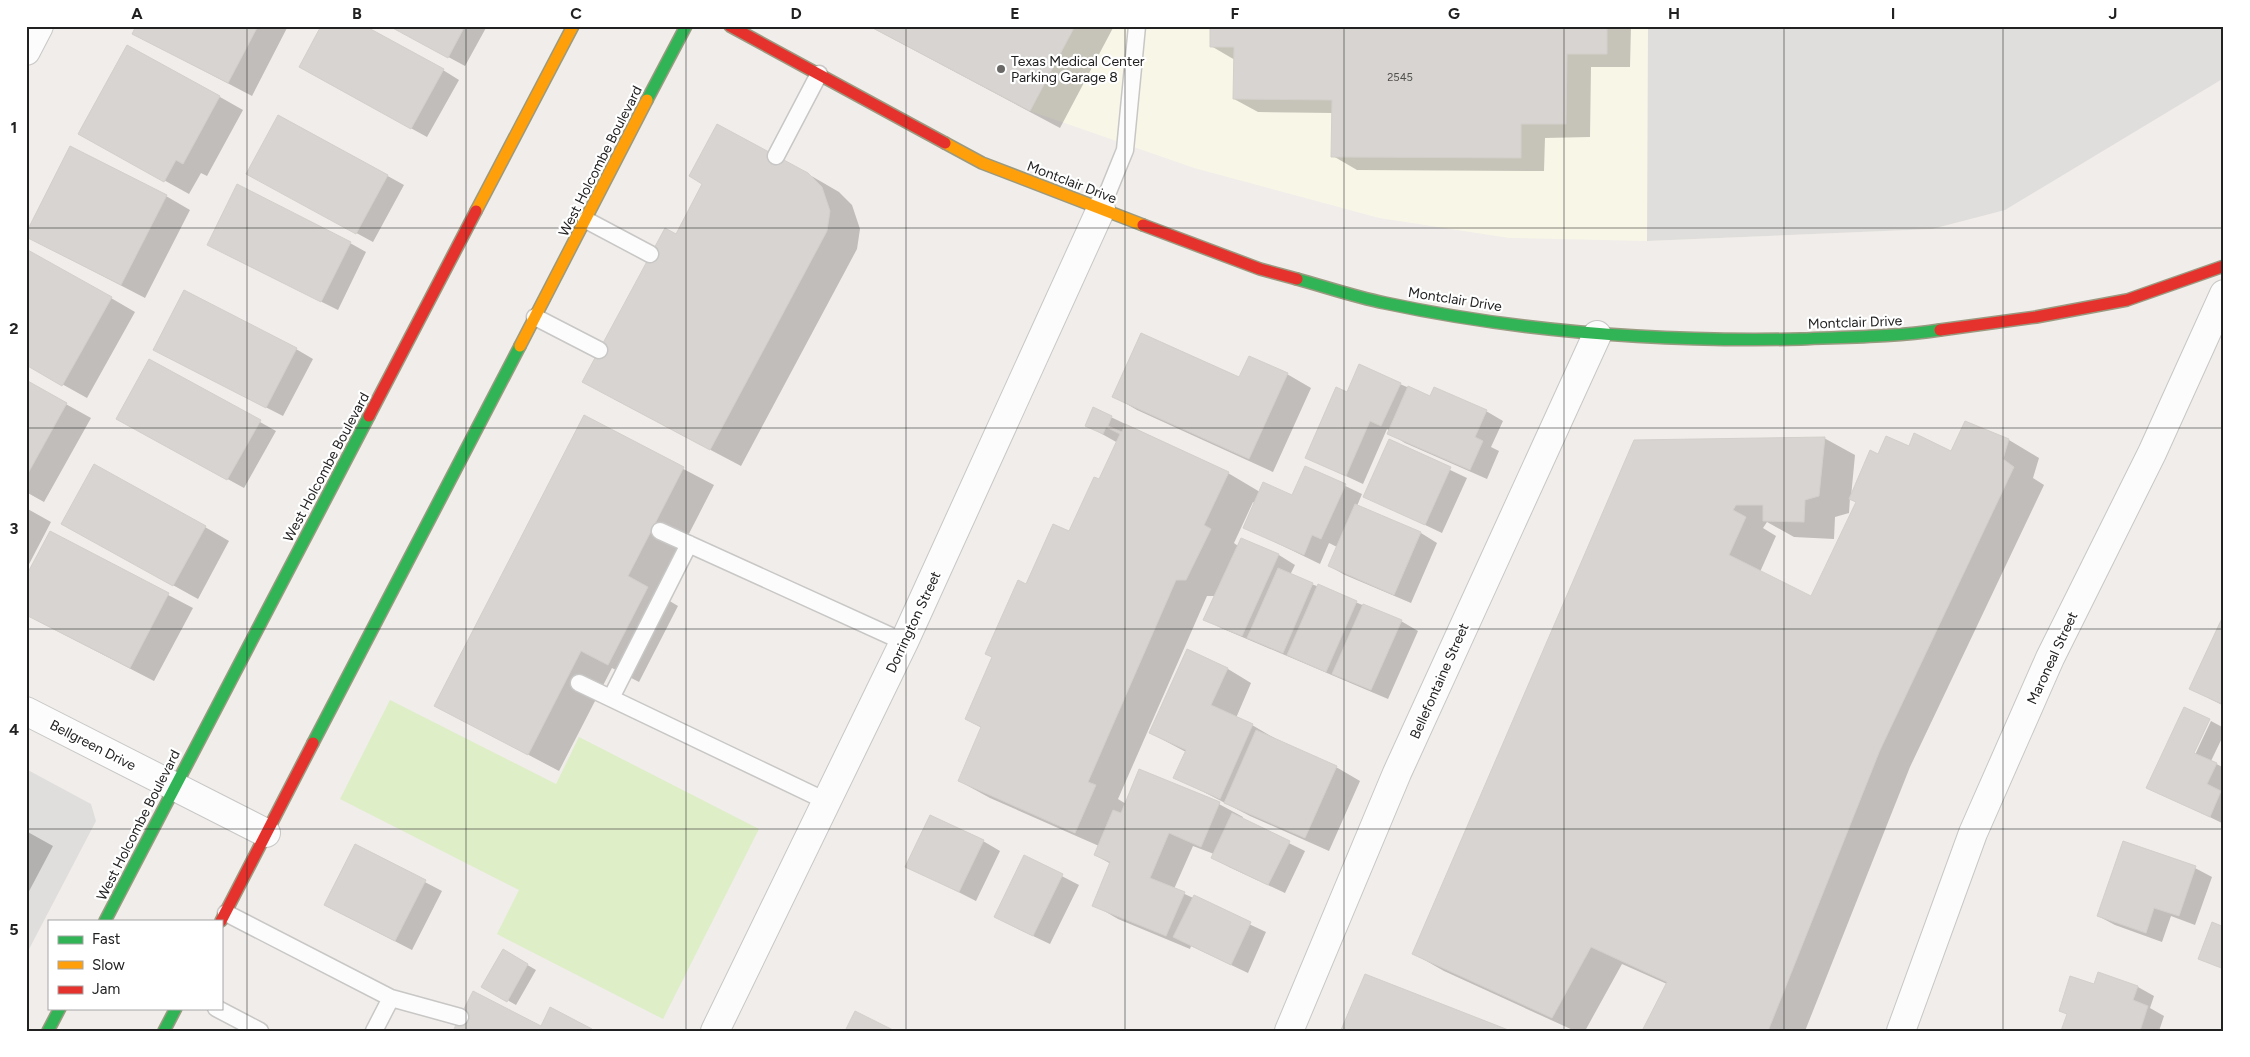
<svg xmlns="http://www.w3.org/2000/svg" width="2250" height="1057" font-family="Figtree,sans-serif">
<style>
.education{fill:#f8f6e7}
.grass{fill:#deeec7}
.parking{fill:#e0dedd}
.shadow{fill:#0003;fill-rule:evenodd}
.building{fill:#d7d4d1;stroke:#d3cfcb}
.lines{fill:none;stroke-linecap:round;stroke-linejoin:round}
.lane-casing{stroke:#c8c7c6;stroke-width:19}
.street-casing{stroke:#c8c7c6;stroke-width:30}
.fast-casing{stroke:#9a9a80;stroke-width:14}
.slow-casing{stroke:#9a9a80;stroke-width:14}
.jam-casing{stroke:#9a9a80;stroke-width:14}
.lane{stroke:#fdfcfc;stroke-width:16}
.street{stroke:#fdfcfc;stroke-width:28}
.fast{stroke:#30b455;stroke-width:11}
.slow{stroke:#ff9f0a;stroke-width:11}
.jam{stroke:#e5322d;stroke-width:11}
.grid{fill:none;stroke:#212121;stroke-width:1;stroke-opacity:0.55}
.poi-dot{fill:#696867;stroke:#fff;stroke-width:2}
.labels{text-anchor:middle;stroke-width:4.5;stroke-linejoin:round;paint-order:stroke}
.number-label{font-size:11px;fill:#4e4e4d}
.poi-label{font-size:14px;fill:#212121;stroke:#fff;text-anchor:start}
.street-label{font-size:14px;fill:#212121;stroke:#fff}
.neatline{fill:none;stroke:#212121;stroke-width:2}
.grid-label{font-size:16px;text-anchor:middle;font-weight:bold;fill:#212121}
</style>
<rect width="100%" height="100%" fill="#f0edea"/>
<path class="education" d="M1075 26H1933L1932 229 1647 241 1509 238 1379 218 1194 168 1030 111Z"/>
<path class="grass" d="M390 700 556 784 579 737 759 829 663 1019 497 934 519 890 340 799Z"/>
<path class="parking" d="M1648 26H2224V78L2005 210 1932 229 1647 241Z
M26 769 91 804 96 821 26 955V838L30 831 26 829Z"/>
<path class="shadow" d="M137 26H288L252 96 134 34Z
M391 26H487L465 66Z
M869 26H1114L1060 128Z
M1211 26H1631L1630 67H1591L1590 137 1545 138 1544 171 1357 170 1333 156V113L1258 112 1234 99 1235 60 1211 46Z
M443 70 459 80 427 137 316 76Z
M220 97 243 110 207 176 201 173 189 194 104 147Z
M279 116 404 185 373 242 264 183Z
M808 174 839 192 852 205 860 229 857 249 741 466 614 399 676 236 704 184Z
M166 196 190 210 145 298 26 236Z
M350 243 366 252 338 310 225 254Z
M111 298 135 312 87 398 26 364Z
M296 349 313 359 283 416 171 359Z
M1287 374 1311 388 1273 472 1137 410 1113 396Z
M26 382 91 418 44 502 26 492Z
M1400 384 1430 397 1486 411 1503 421 1491 447 1499 451 1487 479 1405 443 1389 433 1390 431 1387 429 1363 484 1307 458 1348 393Z
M1094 409 1228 473 1260 492 1293 497 1306 467 1362 494 1357 506 1421 533 1437 543 1411 603 1345 575 1329 566 1337 547 1329 543 1320 564 1244 527 1255 503 1253 502 1234 543 1238 546 1241 539 1279 555 1295 565 1290 575 1401 621 1418 631 1388 699 1221 628 1205 619 1215 596H1207L1118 799 1126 804 1140 771 1219 804 1243 817 1242 820 1305 851 1285 893 1229 867 1212 857 1214 854 1193 846 1174 889 1266 932 1248 973 1191 946 1190 949 1118 919 1094 905 1111 864 1095 855 1099 846 990 798 959 781 982 728 966 719 1027 586 1070 533 1100 481 1118 443 1086 425Z
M584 417 714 485 658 594 678 606 639 682 612 668 559 771 436 706Z
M260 422 276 431 244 488 134 428Z
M1824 438 1855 455 1851 497 1879 456 1910 448 1952 453 2009 440 2039 458 2033 478 2044 485 1910 767 1805 1031H1643L1667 984 1622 964 1585 1031H1575L1444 971 1414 954 1635 441ZM1850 498 1858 502 1812 598 1760 572 1776 536 1763 528 1767 522 1794 537 1834 539 1835 517 1849 513Z
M1389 441 1467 478 1442 533 1364 496Z
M26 508 51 522 26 570Z
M205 527 229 541 198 599 86 537Z
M50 533 193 608 154 681 36 620Z
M2224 617V706L2191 689Z
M1188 651 1228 669 1251 683 1236 718 1252 725 1276 739V740L1336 767 1360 781 1329 851 1250 816 1175 777 1186 752 1150 733Z
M2211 721 2224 728V734L2211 761 2224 768V824L2148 787 2191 758 2193 759Z
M26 831 53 846 26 897Z
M983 841 1000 851 976 901 907 866Z
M356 846 442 891 412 950 342 914Z
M1025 857 1079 885 1050 944 1012 926Z
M2195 868 2212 877 2195 925 2171 916 2162 942 2115 925 2098 916Z
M504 951 536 970 516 1005 483 986Z
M2094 986 2138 987 2154 996 2150 1008 2164 1016 2159 1031H2063L2069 1015 2060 1010Z
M1343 1030 1508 1031H1345Z"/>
<path class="building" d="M136 26H258L228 83 132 34Z
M321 26H365L444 69 411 129 299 67Z
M389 26H465L448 58Z
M869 26H1075L1030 111Z
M1210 26H1607V54H1567L1566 124H1521V158L1331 157 1332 100 1233 99 1234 47H1210Z
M127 45 220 96 183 164 176 160 164 182 78 134Z
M278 115 388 175 356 234 246 174Z
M717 124 808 173 822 187 830 211 827 231 710 450 582 382 665 228 676 234 702 184 689 176Z
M70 146 167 195 121 285 26 237V233Z
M237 184 351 242 321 302 207 245Z
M26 249 112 297 62 386 26 365Z
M184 290 297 348 266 408 153 350Z
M1141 333 1239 377 1249 356 1288 373 1249 459 1112 397Z
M149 359 261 420 227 480 116 419Z
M1359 364 1401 383 1381 426 1370 421 1346 476 1305 458 1336 387 1347 392Z
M26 380 67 403 26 477Z
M1408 386 1430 396 1434 387 1487 410 1475 437 1483 441 1470 470 1387 434Z
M1093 407 1112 416 1108 426 1122 432 1125 424 1229 472 1204 525 1211 529 1186 580H1176L1088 782 1096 785 1075 833 958 781 981 727 965 719 992 657 985 654 1018 580 1026 584 1053 524 1069 531 1094 477 1099 479 1120 434 1106 427 1103 434 1085 426Z
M584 415 684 467 628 576 648 587 608 665 581 651 528 755 434 706Z
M1965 421 2009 439 2003 459 2014 467 1880 750 1768 1031H1642L1667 982 1591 947 1552 1018 1412 954 1634 440 1825 437 1819 496 1805 500 1804 522 1763 521V505H1736L1733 510 1746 517 1729 555 1811 596 1856 502 1849 499 1870 450 1878 454 1886 436 1909 446 1914 433 1951 451Z
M1389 439 1451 467 1425 525 1363 497Z
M94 464 206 526 173 586 61 524Z
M1305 466 1346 484 1321 539 1312 535 1304 555 1243 528 1263 482 1292 495Z
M1355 504 1421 532 1394 595 1328 566Z
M50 531 169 593 130 668 26 615V576Z
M1241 538 1279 554 1242 636 1203 620Z
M1278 568 1313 583 1283 653 1247 638Z
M1318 584 1357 601 1326 672 1287 655Z
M1363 604 1402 620 1371 690 1332 674Z
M2224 614V705L2189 689Z
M1187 649 1228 668 1211 705 1253 724 1220 799 1173 778 1186 750 1149 733Z
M2184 707 2210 719 2194 753 2217 763 2207 784 2221 791 2210 817 2146 788Z
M1256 730 1337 766 1305 838 1224 803Z
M1139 769 1220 802 1201 847 1169 833 1150 878 1185 892 1166 936 1092 906 1110 862 1094 855 1113 810 1121 813Z
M1232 813 1290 841 1268 885 1211 858Z
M930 815 984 840 959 892 905 867Z
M2123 841 2196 866 2179 916 2154 908 2146 933 2097 916Z
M355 844 426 880 395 941 324 905Z
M1024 855 1063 874 1033 936 994 917Z
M1194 895 1251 922 1231 965 1173 937Z
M2212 922 2224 927V969L2198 959Z
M503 949 528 964 507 1002 481 987Z
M2098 972 2138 986 2133 1000 2148 1006 2140 1031H2061L2067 1014 2059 1011 2070 976 2094 984Z
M1365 974 1511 1031 1341 1030Z
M473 991 541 1026 550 1007 592 1029 591 1031H453Z
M855 1011 895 1031H845Z"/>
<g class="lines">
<g class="lane-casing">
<path id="lane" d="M776 156 819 74
M1101 209 1125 150 1137 26
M586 220 650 254
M535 317 599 350
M660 531 904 642
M579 683 828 802
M611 698 689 544
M226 913 391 998 374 1031
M391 998 460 1017
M216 1008 260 1031"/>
</g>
<g class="street-casing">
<path id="street" d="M26 51 39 26
M26 711 266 833
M715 1031 904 642 1101 209
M1289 1031 1397 773 1597 335
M1901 1031 1973 833 2050 658 2152 453 2224 294"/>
</g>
<g class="fast-casing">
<path id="fast" d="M647 100 686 26
M1297 279C1326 287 1355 297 1385 303 1521 332 1662 342 1801 339 1848 337 1894 337 1940 330
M313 743 520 346
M105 921 369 416
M48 1031 60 1008
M164 1031 176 1008"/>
</g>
<g class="slow-casing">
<path id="slow" d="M945 143 982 163 1143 225
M476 211 573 26
M520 346 647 100"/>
</g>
<g class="jam-casing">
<path id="jam" d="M730 26 945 143
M1143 225 1260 269 1297 279
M1940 330 2036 317 2127 300 2224 266
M369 416 476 211
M221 921 313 743"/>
</g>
<use href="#lane" class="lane"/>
<use href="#street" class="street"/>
<use href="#fast" class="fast"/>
<use href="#slow" class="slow"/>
<use href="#jam" class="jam"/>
</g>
<path class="grid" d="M247 26V1031M466 26V1031M686 26V1031M906 26V1031M1125 26V1031M1344 26V1031M1564 26V1031M1784 26V1031M2003 26V1031M26 228H2224M26 428H2224M26 629H2224M26 829H2224"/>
<circle class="poi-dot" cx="1001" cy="69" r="5"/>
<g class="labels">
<g class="number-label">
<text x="1400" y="81">2545</text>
</g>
<g class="poi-label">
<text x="1011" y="66">Texas Medical Center<tspan x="1011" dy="16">Parking Garage 8</tspan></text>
</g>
<g class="street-label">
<text transform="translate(600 161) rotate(-63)" y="5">West Holcombe Boulevard</text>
<text transform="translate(1072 182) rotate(21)" y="5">Montclair Drive</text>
<text transform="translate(1455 299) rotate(9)" y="5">Montclair Drive</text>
<text transform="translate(1855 322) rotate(-2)" y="5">Montclair Drive</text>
<text transform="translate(326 467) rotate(-62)" y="5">West Holcombe Boulevard</text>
<text transform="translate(913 622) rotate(-65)" y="5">Dorrington Street</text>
<text transform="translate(2052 658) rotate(-65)" y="5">Maroneal Street</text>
<text transform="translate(1439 681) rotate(-66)" y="5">Bellefontaine Street</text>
<text transform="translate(93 745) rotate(27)" y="5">Bellgreen Drive</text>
<text transform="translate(138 825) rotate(-63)" y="5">West Holcombe Boulevard</text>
</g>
</g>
<rect width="2250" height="1057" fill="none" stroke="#ffffff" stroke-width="55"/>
<rect x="48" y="920" width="175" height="90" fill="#ffffff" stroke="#a6a6a6"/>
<rect x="58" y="936" width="25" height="8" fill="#30b455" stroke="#a6a6a6"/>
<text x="92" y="944" font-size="15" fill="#212121">Fast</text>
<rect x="58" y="961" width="25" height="8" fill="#ff9f0a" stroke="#a6a6a6"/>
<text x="92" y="970" font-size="15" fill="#212121">Slow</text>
<rect x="58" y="986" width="25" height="8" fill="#e5322d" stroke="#a6a6a6"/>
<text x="92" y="994" font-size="15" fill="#212121">Jam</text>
<rect x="28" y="28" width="2194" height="1002" class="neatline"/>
<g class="grid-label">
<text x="137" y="19">A</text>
<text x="357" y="19">B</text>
<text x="576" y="19">C</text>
<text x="796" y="19">D</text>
<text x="1015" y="19">E</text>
<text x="1235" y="19">F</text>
<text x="1454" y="19">G</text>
<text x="1674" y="19">H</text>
<text x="1893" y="19">I</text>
<text x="2113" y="19">J</text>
<text x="14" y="133">1</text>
<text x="14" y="334">2</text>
<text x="14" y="534">3</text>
<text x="14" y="735">4</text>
<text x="14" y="935">5</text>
</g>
</svg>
